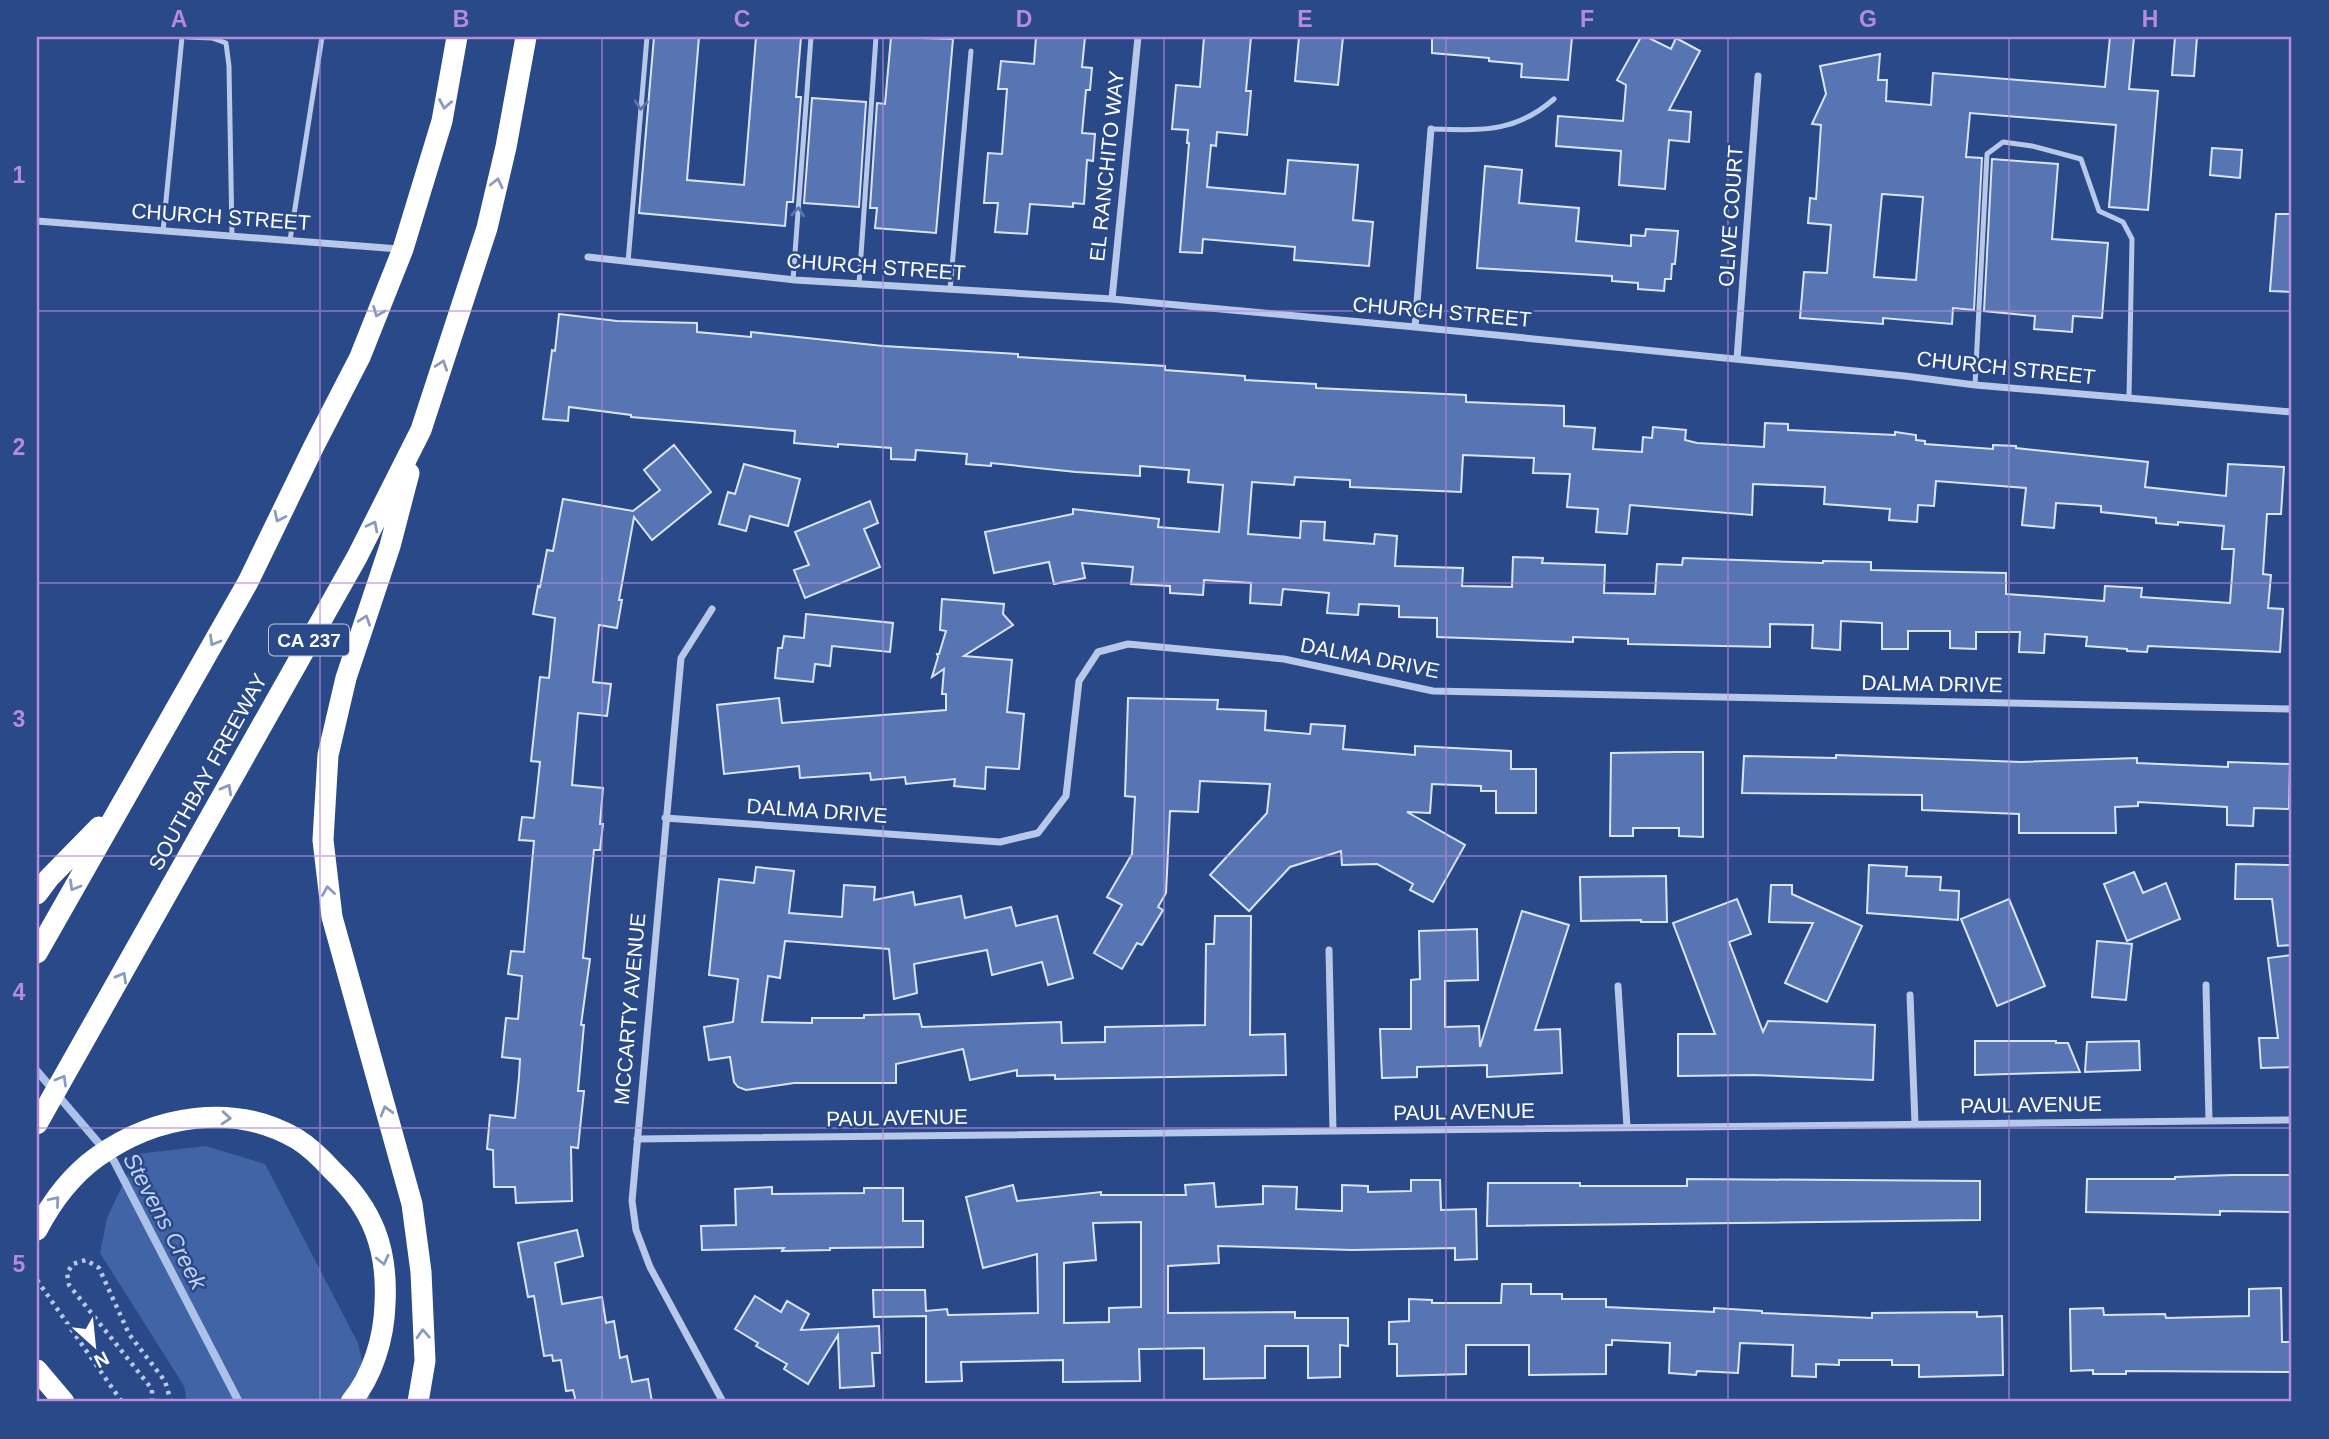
<svg xmlns="http://www.w3.org/2000/svg" width="2329" height="1439" font-family="Arial,sans-serif">
<style>
.green{fill:#4164a7}
.lines{fill:none;stroke-linecap:round;stroke-linejoin:round}
.stream{stroke:#acc2e9;stroke-width:8}
.building{fill:#5675b2;stroke:#dbe4f7;stroke-width:2;fill-rule:evenodd}
.path{stroke:#b7c8e9;stroke-width:4.5;stroke-dasharray:3.5 5;stroke-linecap:butt}
.lane{stroke:#b7c8e9;stroke-width:5}
.street{stroke:#b7c8e9;stroke-width:7}
.highway{stroke:#fff;stroke-width:21}
.oneway{stroke:#8a9bbe}
.oneway2{stroke:#5b75ab}
.grid{fill:none;stroke:#b68bdc;stroke-width:2;stroke-opacity:0.55}
.labels{text-anchor:middle;stroke-width:5;stroke-linejoin:round;paint-order:stroke}
.shield{fill:#2a4989;stroke:#bfc8dc;stroke-width:2}
.shield-label{font-size:19px;font-weight:bold;fill:#fff}
.street-label{font-size:21px;fill:#fff;stroke:#2a4989}
.water-label{font-size:23px;font-style:italic;fill:#c3d2f0;stroke:#2a4989}
.neatline{fill:none;stroke:#b68bdc;stroke-width:2.5}
.grid-label{font-size:23px;text-anchor:middle;font-weight:bold;fill:#b68bdc}
</style>
<rect width="100%" height="100%" fill="#2a4989"/>
<path class="green" d="M206 1146 265 1164 358 1343 371 1402H187L184 1386 100 1253 107 1218 137 1154Z"/>
<g class="lines">
<path class="stream" d="M37 1071 114 1161 239 1402"/>
</g>
<path class="building" d="M654 37H699L687 180 744 185 756 37H801L796 97H801L793 202H787L785 226 639 213Z
M891 37 953 39 936 233 875 228 877 208H870L877 103 885 104Z
M1036 37H1085L1082 67 1092 68 1090 90H1086L1082 133 1095 134 1093 161 1087 160 1084 204 1073 203V207L1030 204 1027 234 995 232 998 203H984L988 153 1002 154 1007 89H998L1001 61 1034 64Z
M1204 37H1251L1246 91H1251L1247 135 1217 132 1216 146 1211 145 1207 187 1285 194 1288 160 1358 165 1353 220 1373 222 1369 266 1294 260 1295 247 1203 239 1202 253 1180 252 1189 143H1187L1188 130 1172 129 1176 85 1200 87Z
M1299 37H1343L1338 85 1295 81Z
M1432 37H1572L1568 80 1521 77 1522 64 1489 61V58L1432 53Z
M1641 37H1647L1671 49 1676 38 1700 51 1669 110 1691 112 1689 142 1669 140 1665 189 1619 185 1621 151 1556 146 1558 116 1623 121 1626 85 1617 80Z
M2110 37H2134L2129 89 2158 91 2148 210 2109 207 2116 125 1970 113 1966 157 1982 158 1974 310 1953 308 1952 324 1883 318V324L1800 318 1804 272 1827 273 1831 225 1808 223 1810 198 1816 199 1821 125 1812 124 1826 94 1820 66 1880 54 1878 80H1887L1886 101 1931 105 1933 73 2105 87ZM1882 194 1923 197 1916 280 1874 277Z
M2175 37H2197L2194 76 2172 75Z
M812 98 866 102 859 207 804 203Z
M2212 148 2242 150 2240 178 2210 175Z
M1992 159 2058 164 2052 239 2108 243 2102 318 2073 316 2072 332 2034 329 2035 316 1984 311Z
M1485 166 1522 170 1519 203 1579 208 1576 241 1631 246V235L1645 236 1646 229 1678 231 1675 264H1672L1671 279H1665L1664 291 1638 289V283L1612 281V276L1477 268Z
M2276 214H2292V292L2270 291Z
M559 314 617 321 697 323V332L751 337V332L883 346 1018 354V357L1165 366V370L1245 376V380L1316 384V388L1466 395V402L1564 406V426L1595 428 1593 449 1642 452 1643 437 1652 438 1653 427 1686 430 1685 440 1697 443 1764 447 1765 423 1788 424V430L1895 435V432L1916 435V440L1925 441V444L1993 449V445L2016 446V448L2148 462 2145 487 2226 496 2228 464 2284 467 2281 514H2267L2263 574 2271 575 2268 608 2283 609 2280 652 2148 646 2147 652 2127 651V649L2086 646 2087 637 2045 634 2044 653 2019 652 2020 632H1976V649L1950 648V631H1908V649H1882V623L1841 621 1840 650 1812 648 1813 625 1770 624V647L1628 644V639L1573 637V642L1437 637V618L1399 617V606L1359 604 1358 615 1327 613 1329 593 1283 589 1281 605 1250 603 1251 583 1204 580 1203 595 1170 593V586L1131 584 1133 567 1082 563 1085 578 1054 584 1049 562 994 573 985 532 1073 514V509L1159 519 1158 527 1219 532 1223 485 1188 482 1189 470 1140 466V476L1076 472 991 463V466L966 464 967 454 916 450 915 460 891 459V448L838 444V447L794 443 795 431 631 417V415L569 407 568 421 543 419 552 350 555 351ZM1463 455 1534 458 1533 473 1570 474 1567 507 1598 509 1596 532 1627 534 1630 505 1752 515 1753 484 1825 487 1824 504 1890 509 1889 520 1917 522 1918 505 1934 506 1936 481 2026 488 2022 525 2054 528 2056 503 2101 506V512L2156 518V523L2178 525V522L2224 526 2222 549H2234L2230 603 2141 597 2142 588 2105 586 2104 601 2006 594V573L1871 570V562L1823 561V563L1683 558 1682 565 1657 564 1655 594 1604 593 1605 565 1542 563 1543 558 1513 557 1512 587 1462 586 1463 568 1395 566 1397 536 1375 534 1374 544 1324 540 1325 522 1301 521 1300 538 1248 534 1252 482 1294 485 1295 477 1350 480V487L1461 492Z
M674 445 711 492 652 540 634 517 619 600H622L617 628 599 625 593 682 611 684 607 716 578 713 572 785 603 788 600 824H603L600 850H594L583 958 590 959 581 1025H584L578 1091H584L581 1119 578 1148 571 1147 572 1201 516 1203 515 1187H494L493 1150 487 1149 490 1115 515 1118 519 1077 520 1059 502 1057 506 1018 518 1019 522 976 508 974 511 951 524 952 534 841 519 840 522 817 534 818 540 762 531 761 540 677 549 678 555 618 533 614 538 586 540 587 547 550 553 551 563 499 633 511 660 490 644 470Z
M744 464 800 479 788 526 750 516 746 531 719 524 728 492 735 494Z
M870 501 878 523 864 529 880 567 805 598 794 570 809 565 795 532Z
M942 599 1004 604 1003 614 1013 625 964 656 1012 660 1007 712 1024 714 1019 769 986 767 985 789 954 786 955 779 906 784 905 777 871 780 870 773 800 778 799 766 724 774 717 705 779 698 782 723 946 710V694H942L944 669 932 677 938 657 937 654H939L946 631 940 630Z
M806 614 893 623 890 652 832 646 830 666 815 664 813 682 775 678 778 648H782L784 636 804 638Z
M1128 698 1218 700 1217 709 1266 711 1265 730 1310 734 1311 724 1345 726 1343 749 1415 755V746L1511 751V769H1536V813H1496V791H1481V786L1432 784 1430 813 1407 812 1465 845 1433 902 1410 890 1413 884 1377 864 1342 865 1341 851 1290 867 1249 911 1210 875 1267 813 1270 784 1200 781 1198 812 1170 811 1166 893 1158 907 1163 910 1142 945 1137 943 1122 969 1094 953 1122 905 1107 897 1132 854 1135 797 1125 796Z
M1676 752H1703V837L1679 836V828H1633V836H1610L1611 753Z
M1836 755 2021 762 2137 758V763L2228 767V762L2290 764 2289 809 2254 808 2253 826 2227 825V807L2138 802V806L2115 807 2116 833H2019V814L1922 810V795L1742 793 1744 756 1836 758Z
M2236 864 2292 865V945L2278 946 2272 899H2235Z
M1869 865 1907 867 1906 876 1941 877 1940 890 1959 891 1958 920 1867 913Z
M756 867 794 871 789 913 842 917 844 885 875 887 874 900 913 892 915 905 961 896 965 918 1011 907 1016 926 1057 916 1073 978 1048 985 1042 962 992 975 987 950 914 964 917 993 894 999 889 949 785 941 780 978 768 976 762 1022 812 1023V1018H864V1015L919 1014 922 1027 1061 1022 1062 1043 1105 1042V1027L1205 1025 1206 944H1214L1215 916H1251L1250 1035 1285 1034 1286 1075 1055 1079V1075L1017 1076V1070L970 1080 963 1049 896 1064V1083H794L746 1090 738 1087 734 1082 730 1057 709 1060 704 1027 733 1022 738 979 709 975 719 879 754 883Z
M2134 872 2143 893 2166 883 2180 919 2127 941 2104 884Z
M1666 876 1667 922H1641V920L1581 921 1580 877Z
M1771 885H1792V894L1862 926 1827 1002 1785 983 1813 923 1769 922Z
M1737 899 1751 934 1729 942 1763 1032 1768 1021 1875 1025 1873 1080 1754 1075 1678 1076V1034H1715L1673 923Z
M2009 899 2045 986 1997 1006 1961 919Z
M1522 911 1569 925 1535 1030 1560 1029 1562 1073 1487 1077V1065L1417 1067V1077L1382 1078 1380 1029H1411V980L1420 979 1419 931 1477 929 1478 980 1445 981V1027L1479 1026 1480 1047Z
M2097 941 2132 944 2126 1000 2092 997Z
M2292 955V1067L2261 1068 2259 1038H2278L2268 958Z
M1975 1041H2056V1043H2068L2080 1072 1975 1075Z
M2139 1041 2140 1070 2085 1072 2087 1042Z
M2232 1175H2292V1212L2220 1211V1215L2086 1212 2087 1179H2175V1177Z
M1687 1179 1980 1181V1220L1487 1226 1488 1183H1580V1186H1687Z
M1411 1180H1440L1441 1210 1476 1209 1477 1259 1455 1260V1248L1352 1250 1218 1246 1219 1263 1168 1266V1313L1295 1312V1318H1348V1346L1340 1345V1377L1308 1378V1346H1265V1378L1204 1379V1348L1147 1349H1139L1140 1381 1063 1382V1360L961 1362 962 1381 926 1382V1316L874 1317 873 1290H925L926 1311 947 1309 948 1315 1038 1313 1037 1254 983 1268 966 1197 1013 1185 1017 1201 1101 1192V1195H1186L1185 1185 1214 1183 1216 1207 1263 1204V1186L1297 1187 1296 1209 1342 1211V1185L1368 1186V1192L1411 1191ZM1141 1222V1307L1109 1308V1322L1064 1323V1263L1096 1260 1093 1223Z
M772 1187V1194L864 1193V1188H903V1221H923V1247L830 1248V1250L782 1251 784 1248 702 1250 701 1226 736 1225 735 1189Z
M577 1230 583 1256 555 1263 562 1304 602 1297 606 1323 614 1321 620 1358 627 1356 632 1382 648 1379 652 1402H576L573 1390 566 1391 561 1360 553 1361 552 1355 544 1356 534 1296 528 1297 518 1243Z
M1502 1284H1531V1294H1562V1299H1606V1307L1714 1312V1308L1762 1311V1313L1872 1318V1313L1977 1312V1317L2002 1316 2003 1375 1919 1377V1365H1892V1360H1839V1365L1816 1364V1377L1792 1376 1793 1345 1740 1343 1738 1373 1697 1371 1696 1375 1669 1373 1670 1343 1612 1340V1345H1606V1374L1529 1375V1345H1466V1374L1397 1376V1344H1389V1322L1409 1321V1299L1432 1300V1303H1501Z
M2281 1288 2282 1342H2290L2291 1372 2126 1371V1374H2093V1370L2071 1371 2070 1309 2103 1308 2104 1315 2165 1314 2166 1318 2249 1316V1289Z
M755 1296 781 1312 787 1301 809 1314 801 1330 879 1326 880 1353H872L874 1386 840 1388 838 1335 808 1384 784 1369 787 1364 756 1346 758 1343 735 1329Z"/>
<g class="lines">
<path class="path" d="M37 1280 122 1402
M152 1402V1389L69 1285 67 1273 73 1264 86 1260 99 1268 129 1334 165 1381 171 1402"/>
<path class="lane" d="M187 37 212 38 226 43 229 66 232 236
M1431 129C1480 130 1514 134 1554 99
M163 231 182 37
M290 240 322 37
M628 262 647 37
M793 280 811 37
M859 284 876 37
M950 290 971 51
M1975 385 1987 154 2003 142 2032 146 2081 159 2099 211 2123 222 2132 239 2129 398"/>
<path class="street" d="M37 221 399 249
M588 257 795 280 1112 299 1415 327 1905 376 1975 385 2292 412
M1112 299 1138 37
M1415 327 1431 129
M1737 359 1758 76
M712 609 681 658 632 1201 636 1230 650 1267 723 1402
M665 818 1000 842 1038 833 1066 796 1079 681 1098 652 1128 644 1284 659 1433 691 2292 709
M1329 950 1333 1131
M2206 985 2209 1121
M1618 986 1627 1127
M1910 995 1915 1123
M637 1139 2292 1120"/>
<path class="highway" d="M409 473 390 546 346 678 328 755 323 840 332 917 412 1204 421 1272 425 1361 418 1402
M37 894 49 878 99 827
M37 953 248 582 314 446 360 357 403 249 442 121 457 37
M37 1124 357 557 421 430 487 228 506 147 526 37
M37 1230C51 1203 72 1175 97 1157 156 1115 234 1102 297 1139 310 1147 323 1160 333 1171 373 1209 388 1249 385 1304 384 1338 373 1375 351 1402
M37 1370 64 1402"/>
</g>
<defs><path id="oneway-chevron" d="M-2-3.5L2.5 0L-2 3.5" fill="none" stroke-width="1.6" stroke-linecap="round" stroke-linejoin="round" transform="scale(1.75)"/></defs>
<g class="oneway">
<use href="#oneway-chevron" transform="translate(445 104) rotate(100)"/>
<use href="#oneway-chevron" transform="translate(497 183) rotate(-77)"/>
<use href="#oneway-chevron" transform="translate(378 312) rotate(112)"/>
<use href="#oneway-chevron" transform="translate(442 365) rotate(-72)"/>
<use href="#oneway-chevron" transform="translate(279 517) rotate(116)"/>
<use href="#oneway-chevron" transform="translate(373 526) rotate(-63)"/>
<use href="#oneway-chevron" transform="translate(365 620) rotate(-71)"/>
<use href="#oneway-chevron" transform="translate(214 641) rotate(120)"/>
<use href="#oneway-chevron" transform="translate(227 789) rotate(-61)"/>
<use href="#oneway-chevron" transform="translate(74 886) rotate(120)"/>
<use href="#oneway-chevron" transform="translate(328 891) rotate(-99)"/>
<use href="#oneway-chevron" transform="translate(122 977) rotate(-61)"/>
<use href="#oneway-chevron" transform="translate(62 1080) rotate(-60)"/>
<use href="#oneway-chevron" transform="translate(386 1111) rotate(-106)"/>
<use href="#oneway-chevron" transform="translate(226 1118) rotate(4)"/>
<use href="#oneway-chevron" transform="translate(55 1201) rotate(-50)"/>
<use href="#oneway-chevron" transform="translate(383 1260) rotate(77)"/>
<use href="#oneway-chevron" transform="translate(423 1334) rotate(-93)"/>
</g>
<g class="oneway2">
<use href="#oneway-chevron" transform="translate(641 105) rotate(95)"/>
<use href="#oneway-chevron" transform="translate(798 212) rotate(-86)"/>
</g>
<path class="grid" d="M320 37V1402M602 37V1402M883 37V1402M1164 37V1402M1446 37V1402M1728 37V1402M2009 37V1402M37 311H2292M37 583H2292M37 856H2292M37 1128H2292"/>
<g class="labels">
<rect class="shield" x="269" y="624.5" width="80" height="31" rx="5"/>
<g class="shield-label">
<text x="309" y="647">CA 237</text>
</g>
<g class="street-label">
<text transform="translate(1107 166) rotate(-84)" y="7">EL RANCHITO WAY</text>
<text transform="translate(1731 216) rotate(-86)" y="7">OLIVE COURT</text>
<text transform="translate(221 217) rotate(4)" y="7">CHURCH STREET</text>
<text transform="translate(876 267) rotate(4)" y="7">CHURCH STREET</text>
<text transform="translate(1442 312) rotate(5)" y="7">CHURCH STREET</text>
<text transform="translate(2006 368) rotate(6)" y="7">CHURCH STREET</text>
<text transform="translate(1370 658) rotate(11)" y="7">DALMA DRIVE</text>
<text transform="translate(1932 684) rotate(1)" y="7">DALMA DRIVE</text>
<text transform="translate(208 772) rotate(-61)" y="7">SOUTHBAY FREEWAY</text>
<text transform="translate(817 811) rotate(4)" y="7">DALMA DRIVE</text>
<text transform="translate(630 1009) rotate(-85)" y="7">MCCARTY AVENUE</text>
<text transform="translate(2031 1105) rotate(-1)" y="7">PAUL AVENUE</text>
<text transform="translate(1464 1112) rotate(-1)" y="7">PAUL AVENUE</text>
<text transform="translate(897 1118) rotate(-1)" y="7">PAUL AVENUE</text>
</g>
<g class="water-label">
<text transform="translate(165 1221) rotate(62)" y="8">Stevens Creek</text>
</g>
</g>
<rect width="2329" height="1439" fill="none" stroke="#2a4989" stroke-width="77"/>
<g transform="translate(94 1345) rotate(153)" stroke="#2a4989" stroke-width="5" paint-order="stroke">
<path d="M0-5L12 26L0 18L-12 26Z" fill="#ffffff"/>
<text y="-10" font-size="19" font-weight="bold" text-anchor="middle" fill="#ffffff">N</text>
</g>
<rect x="38" y="38" width="2252" height="1362" class="neatline"/>
<g class="grid-label">
<text x="179" y="27">A</text>
<text x="461" y="27">B</text>
<text x="742" y="27">C</text>
<text x="1024" y="27">D</text>
<text x="1305" y="27">E</text>
<text x="1587" y="27">F</text>
<text x="1868" y="27">G</text>
<text x="2150" y="27">H</text>
<text x="19" y="183">1</text>
<text x="19" y="455">2</text>
<text x="19" y="727">3</text>
<text x="19" y="1000">4</text>
<text x="19" y="1272">5</text>
</g>
</svg>
